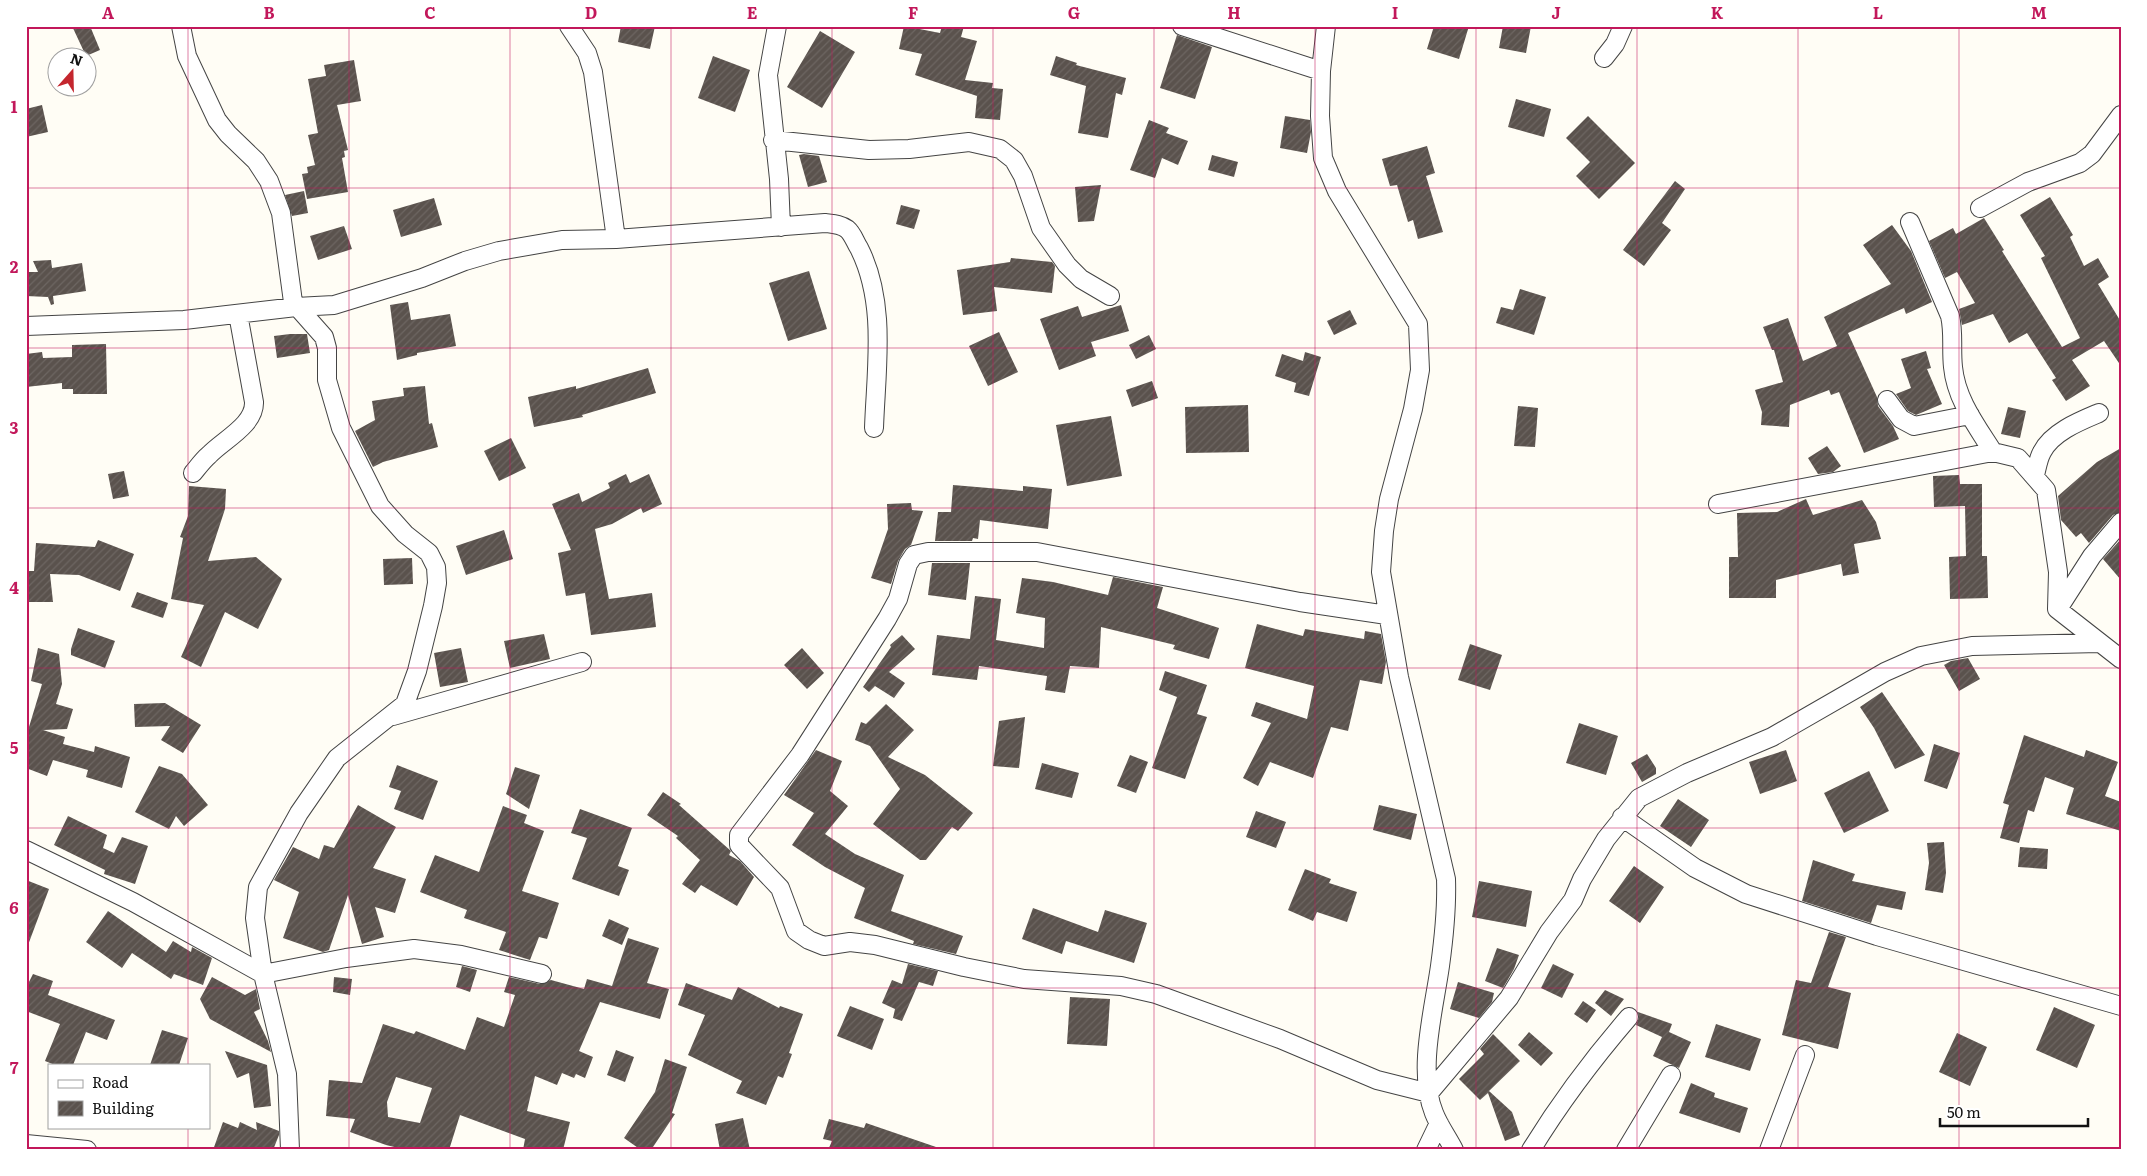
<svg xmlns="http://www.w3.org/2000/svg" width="2147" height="1176" font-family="Literata,serif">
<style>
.building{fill:url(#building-hatch);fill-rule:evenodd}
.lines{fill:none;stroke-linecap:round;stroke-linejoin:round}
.minor-casing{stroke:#444;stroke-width:20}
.minor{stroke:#fff;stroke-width:18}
.grid{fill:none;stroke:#c2185b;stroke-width:1;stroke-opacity:0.55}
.neatline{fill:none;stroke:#c2185b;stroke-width:2}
.grid-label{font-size:16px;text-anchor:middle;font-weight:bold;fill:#c2185b}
</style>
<defs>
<pattern id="building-hatch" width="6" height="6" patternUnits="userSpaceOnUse" patternTransform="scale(1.25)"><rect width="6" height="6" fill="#5a524d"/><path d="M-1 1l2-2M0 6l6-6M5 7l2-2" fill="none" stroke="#6d6662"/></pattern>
</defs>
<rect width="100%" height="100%" fill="#fffdf5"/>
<path class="building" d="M72 26H90L100 50 86 56Z
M621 26H655L650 49 618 42Z
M904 26 940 33 942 26H964L961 37 977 41 965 80 993 83 992 88 1003 89 1000 120 975 118 977 96 915 75 922 54 899 49Z
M1434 26H1469L1459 59 1427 49Z
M1503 26H1531L1526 53 1499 48Z
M820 31 855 52 822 108 787 87Z
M1177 35 1212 47 1195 99 1160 88Z
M713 56 750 70 735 112 698 98Z
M1056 56 1077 63 1076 65 1126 78 1122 95 1116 93 1108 138 1078 133 1086 86 1050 75Z
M354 60 361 101 337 105 348 150 344 151 345 157 342 158 348 192 307 199 302 174 308 173 307 167 315 165 308 135 318 133 308 79 326 76 324 65Z
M1516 99 1551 109 1544 137 1508 127Z
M42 105 48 132 26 137V109Z
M1285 116 1310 120 1311 132 1307 153 1280 148Z
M1588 116 1635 163 1599 199 1576 176 1590 162 1566 138Z
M1149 120 1169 128 1166 133 1188 141 1178 165 1162 158 1155 178 1130 170Z
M1427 146 1435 173 1426 176 1443 232 1418 239 1413 220 1408 222 1397 185 1390 186 1382 159Z
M804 154 819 156 827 182 808 187 799 155Z
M1212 155 1238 162 1234 177 1208 170Z
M1675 181 1685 189 1662 223 1671 230 1644 266 1623 250Z
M1101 185 1094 221 1078 222 1075 187Z
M304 191 308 213 292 216 285 195Z
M2050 197 2073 235 2070 237 2084 266 2098 258 2109 277 2098 284 2121 322V366L2104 341 2072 360 2090 386 2066 401 2052 380 2056 378 2027 333 2009 343 1993 314 1962 325 1959 309 1975 303 1957 272 1945 278 1929 241 1953 228 1956 234 1984 218 2004 250 2002 251 2062 347 2080 338 2041 258 2045 256 2020 215Z
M434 198 442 225 401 237 393 210Z
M901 205 920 210 914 229 896 224Z
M1892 225 1911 251 1932 302 1906 314 1904 308 1848 333 1877 397 1878 406 1893 426 1899 439 1864 453 1839 392 1831 395 1829 390 1790 405 1789 427 1761 425 1762 412 1755 390 1783 382 1774 350H1772L1763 327 1788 318 1803 361 1837 346 1824 317 1891 284 1863 245Z
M344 226 352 249 318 260 310 236Z
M1011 258 1052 262 1055 266 1052 293 994 287 997 311 963 315 957 270 1010 262Z
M51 260 52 268 82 263 86 291 53 296 54 304 51 305 48 297 26 296V272H38L33 261Z
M809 271 827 329 788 341 769 283Z
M1520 289 1546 297 1534 335 1496 323 1501 307 1513 310Z
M408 302 411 320 450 314 456 346 417 353V355L397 360 390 305Z
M1121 305 1129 331 1091 342 1096 356 1059 370 1040 319 1078 306 1082 317Z
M1350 310 1357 324 1334 335 1327 321Z
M999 332 1018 372 988 386 969 346Z
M290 334H307L310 353 277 358 274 336Z
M1149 335 1156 349 1136 359 1129 345Z
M106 344 107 394H73V389H62V383L26 387V354L42 352 43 358 72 357V345Z
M1926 351 1931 368 1927 369 1942 404 1916 415 1908 411 1896 394 1911 388 1901 359Z
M1305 352 1321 357 1309 396 1294 392 1296 383 1275 376 1282 354 1303 361Z
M648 368 656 393 582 415 583 417 534 427 528 397 576 386V389Z
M1152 381 1158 398 1132 407 1126 390Z
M425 386 429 424 432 423 438 447 383 462 373 467 355 431 375 420 372 401 404 396 403 388Z
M1248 405 1249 452 1186 453 1185 407Z
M1518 406 1538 408 1535 447 1514 446Z
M2008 407 2026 411 2020 438 2001 434Z
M1111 416 1122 476 1067 486 1056 425Z
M511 438 526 468 499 481 484 451Z
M1827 446 1841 466 1833 472 1818 474 1808 458Z
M2121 448V512L2113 515 2089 543 2081 533 2076 537 2061 520 2058 496 2097 462Z
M124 471 129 496 113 499 108 474Z
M626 474 630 483 649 474 662 504 643 513 641 508 612 524 595 529 609 599 652 593 656 627 591 635 585 593 566 596 558 553 571 550 552 504 579 493 582 502 610 488 608 483Z
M1959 475 1960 484H1982V556H1987L1988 598 1950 599 1949 557 1966 556 1965 506 1934 507 1933 476Z
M953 485 1023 491V486L1052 489 1048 529 980 520 978 539 973 538 972 541H935L938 512H951Z
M189 486 226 489 225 509 208 561 256 557 282 579 258 629 225 612 201 667 181 657 204 605 171 599 183 538 180 537 188 516Z
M1806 499 1813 515 1862 500 1876 522 1881 539 1854 544 1859 573 1843 576 1841 564 1776 580V598H1729V557H1738L1737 513 1777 512Z
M911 503 912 510 923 511 911 545 905 549 898 561 891 584 871 578 888 529 887 504Z
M504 530 513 559 466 575 456 546Z
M2121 539V580L2103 559Z
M98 540 134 554 120 591 79 575 50 574 53 602H26V571H34L36 543 95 547Z
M412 558 413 584 384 585 383 559Z
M932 563H970L966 600 928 595Z
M1113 577 1163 587 1157 608 1219 628 1209 659 1173 649 1175 645 1101 627 1099 668 1070 666 1065 693 1045 690 1047 676 979 666 977 680 932 675 937 635 970 639 975 596 1001 599 996 640 1044 648 1045 618 1016 613 1022 578 1053 582 1108 595Z
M137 592 168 603 163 618 131 607Z
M1257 624 1303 636 1305 629 1364 639 1365 631 1381 634 1386 662 1382 684 1360 680 1348 731 1331 727 1313 778 1270 762 1258 786 1243 778 1271 723 1251 716 1256 702 1307 719 1314 686 1245 668Z
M78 628 115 641 105 668 71 655V649Z
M544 634 550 659 510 668 504 641Z
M902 635 915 649 889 672 905 683 894 698 875 686 869 692 863 687 891 647 890 645Z
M1470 644 1502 655 1490 690 1458 680Z
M38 648 59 654 62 684 56 704 73 709 67 729 43 730 65 737 63 744 94 752 95 746 130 757 122 788 86 777 88 770 53 760 47 776 26 768V737L42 684 31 681Z
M461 648 468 682 440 687 434 653Z
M802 648 824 673 807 689 784 665Z
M1968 658 1980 679 1959 691 1944 665 1951 661Z
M1165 671 1207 685 1197 714 1207 717 1185 779 1152 768 1177 697 1159 690Z
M1882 692 1925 755 1895 769 1874 728 1860 707Z
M165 703 201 725 183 753 161 740 170 726 135 727 134 704Z
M886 704 914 730 888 757 925 775 973 813 958 831 952 827 926 860H920L873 824 900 789 870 746 855 740 861 722 866 724Z
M1025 717 1019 768 993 766 999 721Z
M1579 723 1618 736 1606 775 1566 763Z
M2024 735 2084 757 2086 750 2118 762 2105 796 2121 802V831L2066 814 2074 788 2045 777 2034 812 2028 810 2019 843 2000 838 2009 805 2003 803Z
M1934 744 1960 753 1947 789 1924 781Z
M816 750 842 761 830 791 848 806 825 834 855 854 904 875 891 911 963 936 956 954 913 944 914 941 904 937 854 918 865 888 825 867 792 845 814 813 784 795Z
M1786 750 1797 781 1760 794 1749 762Z
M1647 754 1656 768V774L1642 782 1631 763Z
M1130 755 1148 762 1136 793 1117 786Z
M1042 763 1079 773 1072 798 1035 789Z
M397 765 438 781 423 820 394 809 401 791 389 787Z
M159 766 182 774 208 805 184 826 176 816 169 829 135 812Z
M515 767 540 775 529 809 506 794Z
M1869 771 1889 811 1844 833 1824 793Z
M663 792 681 804 679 805 731 851 729 855 740 861 754 877 737 906 701 885 695 893 682 884 700 860 676 838 678 836 647 815Z
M1678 799 1709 820 1691 847 1660 826Z
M358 805 396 827 373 868 406 879 395 913 375 907 384 937 362 944 348 895 329 950 323 952 283 938 299 892 274 880 293 847 319 859 324 845 334 848Z
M1379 805 1417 814 1411 840 1373 830Z
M503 806 527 815 524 823 544 831 522 891 559 903 547 939 539 937 530 960 499 950 506 932 464 918 467 910 420 892 435 855 479 872Z
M580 809 632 828 618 866 629 870 619 896 572 879 587 838 571 833Z
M1256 811 1286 822 1276 848 1246 837Z
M68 816 107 835 103 848 114 853 122 837 148 846 135 884 104 874 105 870 54 845Z
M1944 842 1946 873 1943 893 1925 890 1929 863 1927 843Z
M2020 847 2048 849 2047 869 2018 867Z
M1813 860 1855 874 1852 881 1906 892 1902 910 1877 905 1871 923 1802 901Z
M1634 866 1664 887 1640 923 1609 901Z
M1305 869 1331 879 1329 883 1357 892 1347 922 1317 912 1313 921 1288 910Z
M26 880 49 889 28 945H26Z
M1479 881 1532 891 1526 927 1472 917Z
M1033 908 1098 932 1105 910 1147 923 1134 963 1066 941 1062 954 1022 939Z
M108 911 166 952 173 941 191 952 192 947 212 958 203 985 174 974 171 979 132 953 122 968 86 942Z
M609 919 629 928 622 945 602 936Z
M1829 932 1846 937 1828 987 1851 993 1838 1049 1782 1035 1796 980 1811 983Z
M628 938 659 948 647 983 669 989 660 1019 600 1002 579 1051 593 1057 585 1078 576 1074 574 1078 562 1073 557 1085 535 1076 527 1111 570 1122 563 1150H523L525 1139 460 1115 449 1150H407L386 1145 350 1132 355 1119 326 1116 329 1080 362 1083 383 1024 414 1034 416 1031 465 1050 477 1017 504 1027 515 995 504 992 509 977 540 984 551 980 584 989 587 979 612 986ZM396 1077 432 1088 420 1123 388 1117 387 1102Z
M1497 948 1519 955 1514 969 1503 988 1485 981Z
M908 964 938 971 933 986 919 982 902 1021 893 1018 895 1009 882 1003 892 980 902 984Z
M1553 964 1574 974 1562 998 1541 988Z
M462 966 477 970 470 992 456 987Z
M33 974 53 981 48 995 115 1020 107 1040 86 1032 73 1065H55L45 1061 60 1024 26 1011V981L29 982Z
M212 977 245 995 256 989 260 1009 254 1012 268 1041 271 1052 210 1019 200 999Z
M334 977 352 979 350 995 333 992Z
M1458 982 1494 993 1492 1002 1479 1018 1450 1009Z
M686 983 732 1000 738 987 779 1008 780 1006 803 1014 789 1053 792 1054 783 1078 778 1076 766 1105 736 1093 742 1081 688 1055 705 1015 678 1005Z
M1605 990 1624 999 1611 1016 1595 1003Z
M1070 997 1110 999 1107 1046 1067 1044Z
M1583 1001 1596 1010 1587 1023 1574 1014Z
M850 1006 884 1019 872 1050 837 1036Z
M2054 1007 2095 1025 2077 1068 2036 1050Z
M1638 1012 1672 1024 1669 1032 1691 1042 1679 1068 1653 1056 1662 1037 1636 1025 1639 1018Z
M1716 1024 1761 1039 1750 1071 1705 1057Z
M162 1030 188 1038 179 1065H150Z
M1529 1032 1553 1053 1541 1066 1518 1045Z
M1957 1033 1987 1047 1970 1086 1939 1072Z
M1493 1034 1520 1061 1489 1091 1512 1112 1520 1135 1505 1141 1488 1093 1480 1100 1459 1079 1484 1054 1480 1049Z
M616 1050 634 1057 625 1082 607 1075Z
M225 1051 267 1065 271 1106 254 1108 249 1073 237 1078Z
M665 1059 687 1067 672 1113 675 1114 651 1150H641L624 1138 655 1092Z
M1691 1083 1715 1093 1714 1097 1748 1108 1740 1133 1679 1113Z
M743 1118 750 1150H720L715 1124Z
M829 1119 864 1128 866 1123 936 1147V1150H828L832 1141 823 1139Z
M223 1122 238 1128 240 1122 257 1130 256 1122 279 1131V1135L273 1150H213Z"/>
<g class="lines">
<g class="minor-casing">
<path id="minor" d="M181 26 187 56 217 120 228 134 256 161 269 181 281 213 293 302 324 337 327 348V380L341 428 380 506 405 534 429 553 436 567 437 583 433 606 417 671 405 704 337 758 299 813 258 887 255 918 263 974 287 1074 290 1150
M569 26 587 53 593 72 616 239
M777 26 768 75 779 179 781 227
M1182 26 1321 71
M1326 26 1321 71 1320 116 1323 158 1337 191 1418 324 1420 370 1413 409 1389 499 1384 531 1381 572 1399 677 1446 879C1447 908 1444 937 1440 966 1434 1009 1417 1071 1434 1113 1439 1126 1448 1138 1454 1150
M1604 58 1615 44 1623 26
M773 140 869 150 909 149 969 142 1000 149 1014 160 1023 176 1041 228 1067 265 1081 279 1110 296
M1980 208 2028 182 2080 163 2092 154 2121 115
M1910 222 1950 316C1954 333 1951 349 1953 367 1956 399 1976 425 1993 452L2018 458 2046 490 2058 572 2057 609 2121 659
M26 326 184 320 296 307 334 305 422 278 465 261 499 251 562 240 616 239 825 223C833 224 840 224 847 229 853 234 855 242 859 248 887 303 876 369 874 428
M1887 400 1901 419 1914 426 1970 415
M193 473C198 467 203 460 209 455 223 440 255 425 254 402L238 314
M2035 475C2037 468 2038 459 2042 452 2052 432 2080 421 2099 413
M1718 504 1993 452
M2058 609 2092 556 2121 522
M1387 615 1300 602 1037 552H928L914 555 908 564 898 599 887 619 800 755 739 835V845L780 888 796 931 809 940 824 946 850 942 875 945 964 967 1024 979 1121 986 1156 994 1280 1039 1377 1080 1429 1093 1509 998 1549 932 1573 900 1582 879 1606 839 1639 798 1687 773 1772 737 1885 672 1921 656 1972 646 2100 643
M393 716 582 662
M1622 817 1695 868 1746 894 1877 936 2121 1006
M26 850 133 902 263 974 346 958 414 949 461 955 542 974
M26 1144 87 1150
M1426 1150 1439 1123
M1531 1150C1561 1101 1592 1060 1629 1017
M1626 1150 1671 1075
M1769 1150 1805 1055"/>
</g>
<use href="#minor" class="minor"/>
</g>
<path class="grid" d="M188 26V1065M349 26V1150M510 26V1150M671 26V1150M832 26V1150M993 26V1150M1154 26V1150M1315 26V1150M1476 26V1150M1637 26V1150M1798 26V1150M1959 26V1150M26 188H2121M26 348H2121M26 508H2121M26 668H2121M26 828H2121M26 988H2121M188 1127V1150"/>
<rect width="2147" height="1176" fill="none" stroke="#ffffff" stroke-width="55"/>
<rect x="48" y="1064" width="162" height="65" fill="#ffffff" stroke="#a0a0a0"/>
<rect x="58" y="1080" width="25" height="8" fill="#ffffff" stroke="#a0a0a0"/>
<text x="92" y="1088" font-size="15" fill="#111111">Road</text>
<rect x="58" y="1101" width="25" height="15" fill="url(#building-hatch)" stroke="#a0a0a0"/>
<text x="92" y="1114" font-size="15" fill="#111111">Building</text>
<g transform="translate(72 72) rotate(20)"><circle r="24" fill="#ffffff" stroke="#a0a0a0"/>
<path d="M0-4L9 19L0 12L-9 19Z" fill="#c4262e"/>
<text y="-8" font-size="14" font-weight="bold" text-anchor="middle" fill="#111111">N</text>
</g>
<path d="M1940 1118v8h148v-8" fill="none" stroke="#111111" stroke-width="2.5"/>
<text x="1947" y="1118" font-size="15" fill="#111111" stroke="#ffffff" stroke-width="4" paint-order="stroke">50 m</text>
<rect x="28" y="28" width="2092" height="1120" class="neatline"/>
<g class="grid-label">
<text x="108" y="19">A</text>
<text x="269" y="19">B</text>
<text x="430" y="19">C</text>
<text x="591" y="19">D</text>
<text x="752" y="19">E</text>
<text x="913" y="19">F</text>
<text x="1074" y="19">G</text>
<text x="1234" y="19">H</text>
<text x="1395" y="19">I</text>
<text x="1556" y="19">J</text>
<text x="1717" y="19">K</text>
<text x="1878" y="19">L</text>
<text x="2039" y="19">M</text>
<text x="14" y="113">1</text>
<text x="14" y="273">2</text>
<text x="14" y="434">3</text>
<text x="14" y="594">4</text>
<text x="14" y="754">5</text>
<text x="14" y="914">6</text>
<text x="14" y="1074">7</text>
</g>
</svg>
